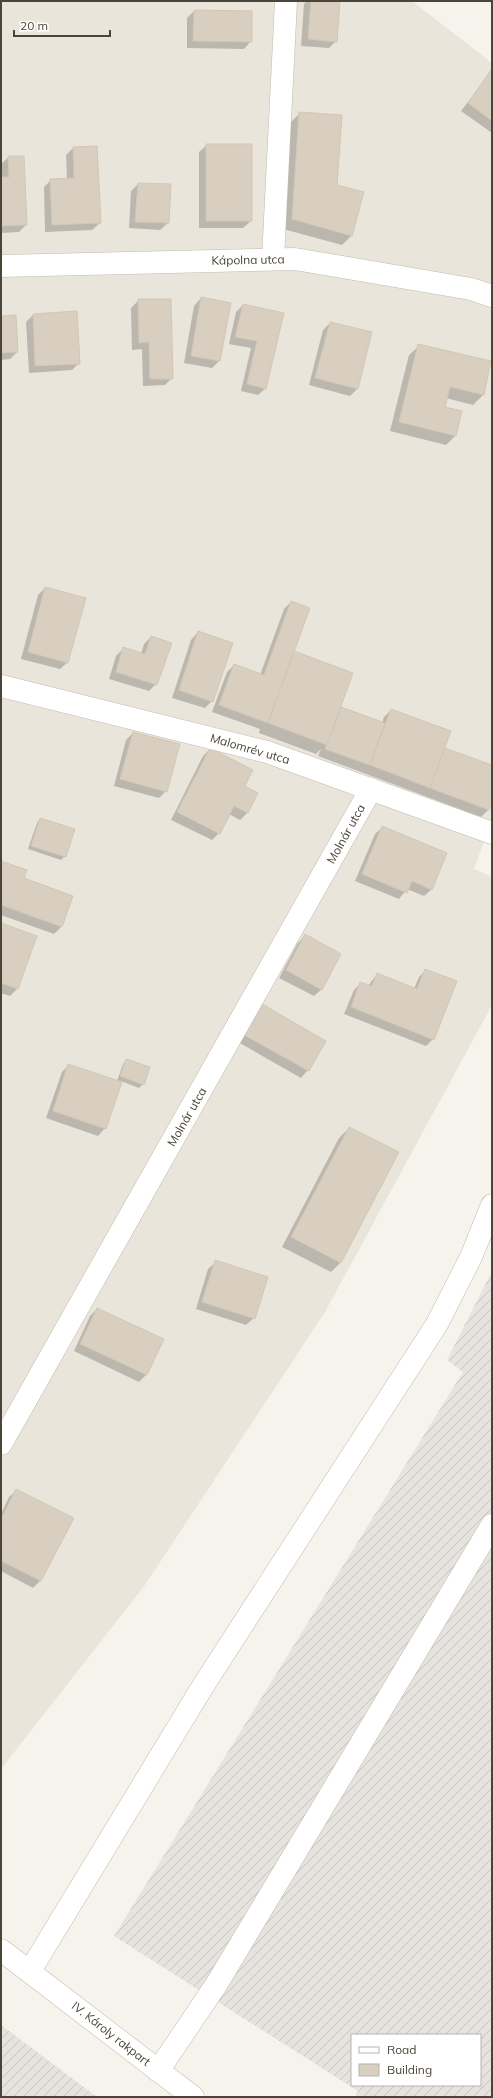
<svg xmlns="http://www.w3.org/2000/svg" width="493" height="2098" font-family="Mulish,sans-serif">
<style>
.residential{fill:#eae5da}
.industrial{fill:url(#industrial-furrows);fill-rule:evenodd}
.shadow{fill:#0003}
.building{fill:#d8cfc1;stroke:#d3c7b4}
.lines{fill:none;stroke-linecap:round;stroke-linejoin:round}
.minor-casing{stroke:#c2bbae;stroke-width:23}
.minor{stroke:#fff;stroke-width:22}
.labels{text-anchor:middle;stroke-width:3;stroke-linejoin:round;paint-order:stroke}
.street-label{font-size:12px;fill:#4b4439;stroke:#fff}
</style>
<defs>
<pattern id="industrial-furrows" width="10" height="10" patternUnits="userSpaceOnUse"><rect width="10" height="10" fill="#e6e2dd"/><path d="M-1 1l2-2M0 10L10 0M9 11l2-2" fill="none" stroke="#c7c3be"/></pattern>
</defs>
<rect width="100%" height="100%" fill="#f6f3ec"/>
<path class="residential" d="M1 1H412L492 63V820L474 869 492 877V1005L325 1312 145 1585 1 1769Z"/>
<path class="industrial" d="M492 1271V2097H355L358 2091 114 1936 463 1372 447 1360ZM352 2035H480V2085H352Z
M1 2025 97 2097H1Z"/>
<path class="shadow" d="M307 1H339L336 41 329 48 301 46 304 4Z
M194 11 251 41 244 49 187 48V18Z
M491 72H492V133L461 111Z
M300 113 336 186 352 235 342 245 283 229 290 123Z
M207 145 251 221 243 228H199V152Z
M73 148 100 223 92 230 45 232 44 187 51 180 67 179 66 155Z
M9 157 26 225 19 232 1 233V164Z
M138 184 170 185 168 223 160 230 129 228 131 191Z
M201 298 229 303 219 361 212 368 184 363 194 306Z
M139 300 172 378 165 385 143 386 142 349 132 350 131 308Z
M243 305 282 314 266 388 258 395 241 391 251 348 229 344 236 312Z
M76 312 79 363 72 370 29 373 26 322 33 315Z
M1 317 17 352 10 359 1 360Z
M330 323 371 333 357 389 350 396 309 385 323 330Z
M419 346 490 362 483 395 473 405 446 398 444 408 456 435 446 445 390 431 409 355Z
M45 588 68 662 60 669 21 659 38 595Z
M291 602 293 652 339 708 382 723 384 717 391 710 443 748 492 766V800L489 809 481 817 318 756 321 749 316 754 259 733 260 729 212 712 227 672 234 665 260 675 284 609Z
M198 632 212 701 205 708 172 698 191 640Z
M151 637 156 684 149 691 109 679 116 656 124 648 141 654 144 644Z
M133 733 166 791 159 798 114 786 126 740Z
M210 749 244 786 257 793 247 813 240 820 229 814 219 833 212 840 171 820 203 756Z
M40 819 65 856 61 860 28 849 37 823Z
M383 827 432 889 424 896 407 889 399 899 355 881 375 834Z
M1 862 22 879 72 897 61 927 54 934 1 915Z
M1 924 36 937 17 989 10 996 1 993Z
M306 935 322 989 314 996 279 978 298 943Z
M426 970 433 1039 426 1046 344 1014 354 990 361 983 368 986 377 974 414 989 419 977Z
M255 1012 308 1070 301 1078 238 1042Z
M127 1060 143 1084 139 1088 121 1081 105 1128 98 1136 46 1118 62 1072 69 1065 117 1081 123 1064Z
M349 1128 340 1263 331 1272 282 1247 339 1138Z
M216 1262 254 1318 246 1325 196 1309 208 1269Z
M97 1309 146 1375 139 1382 74 1351 90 1316Z
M17 1490 40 1581 33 1588 1 1571V1514L9 1497Z"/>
<path class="building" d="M311 1H340L337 42 308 39Z
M194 10 252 11V42L193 41Z
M491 70 492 71V121L468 103Z
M299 112 342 115 337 185 364 192 352 236 292 219Z
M206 144H252V221H206Z
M97 146 101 223 52 225 50 179 74 178 73 147Z
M8 156H24L27 225 1 226V177H9Z
M138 183 171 184 169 223 135 222Z
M201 297 231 303 220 361 191 356Z
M138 299H171L173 379H150L149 342 139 343Z
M243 304 284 313 266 389 247 384 257 341 235 337Z
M77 311 80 364 35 366 33 314Z
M16 315 18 352 1 353V316Z
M330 322 372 332 358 389 315 378Z
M418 344 491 361 484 395 450 387 445 407 462 411 456 436 399 422Z
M45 587 86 598 68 663 28 652Z
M291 601 310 608 268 723 219 705 234 664 264 675Z
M198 631 233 643 213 702 179 690Z
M151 636 172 643 157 685 116 672 123 647 145 654Z
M294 651 353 673 327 745 268 723Z
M341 707 385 723 370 765 325 749Z
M391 709 451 731 430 788 370 765Z
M133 732 180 744 167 792 120 779Z
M210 748 253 770 245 786 258 793 248 813 234 806 220 834 177 812Z
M445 748 492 765V803L489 810 430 788Z
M40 818 75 829 66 857 31 846Z
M382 826 447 853 432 890 412 881 407 893 362 874Z
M1 861 27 870 24 878 73 896 62 927 1 905Z
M1 923 37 936 18 989 1 983Z
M305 934 341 954 322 990 286 970Z
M425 969 457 981 434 1040 351 1007 360 982 372 986 377 973 417 989Z
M262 1004 326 1041 309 1071 244 1035Z
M126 1059 150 1067 144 1085 120 1076Z
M68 1064 122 1082 106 1129 53 1111Z
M349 1127 399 1152 341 1263 291 1237Z
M215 1260 268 1277 255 1319 202 1302Z
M97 1308 164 1339 147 1375 80 1344Z
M16 1489 74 1518 41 1581 1 1561V1519Z"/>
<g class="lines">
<g class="minor-casing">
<path id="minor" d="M273 259 286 1
M1 266 295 259 471 289 492 296
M1 686 267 752 492 833
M1 1444 371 789
M1 1950 193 2097
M30 1971 203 1686 437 1324 471 1257 492 1205
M158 2071 216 1985 492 1525"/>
</g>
<use href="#minor" class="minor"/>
</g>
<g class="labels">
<g class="street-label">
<text transform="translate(248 260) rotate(-1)" y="4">Kápolna utca</text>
<text transform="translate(250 749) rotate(16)" y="4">Malomrév utca</text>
<text transform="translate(346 834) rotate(-61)" y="4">Molnár utca</text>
<text transform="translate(187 1117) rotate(-60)" y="4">Molnár utca</text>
<text transform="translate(111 2034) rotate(38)" y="4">IV. Károly rakpart</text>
</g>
</g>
<rect width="493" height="2098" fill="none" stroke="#4b4439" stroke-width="4"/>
<rect x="351" y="2034" width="130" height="52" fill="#ffffff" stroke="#b7b4b0"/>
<rect x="359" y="2047" width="20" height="6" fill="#ffffff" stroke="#b7b4b0"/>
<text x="387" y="2054" font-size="12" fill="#4b4439">Road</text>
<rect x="359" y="2064" width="20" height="12" fill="#d8cfc1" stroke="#b7b4b0"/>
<text x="387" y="2074" font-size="12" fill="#4b4439">Building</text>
<path d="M14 30v6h96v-6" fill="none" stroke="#4b4439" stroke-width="2"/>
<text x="20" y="30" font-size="12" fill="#4b4439" stroke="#ffffff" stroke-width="3" paint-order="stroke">20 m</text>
</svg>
